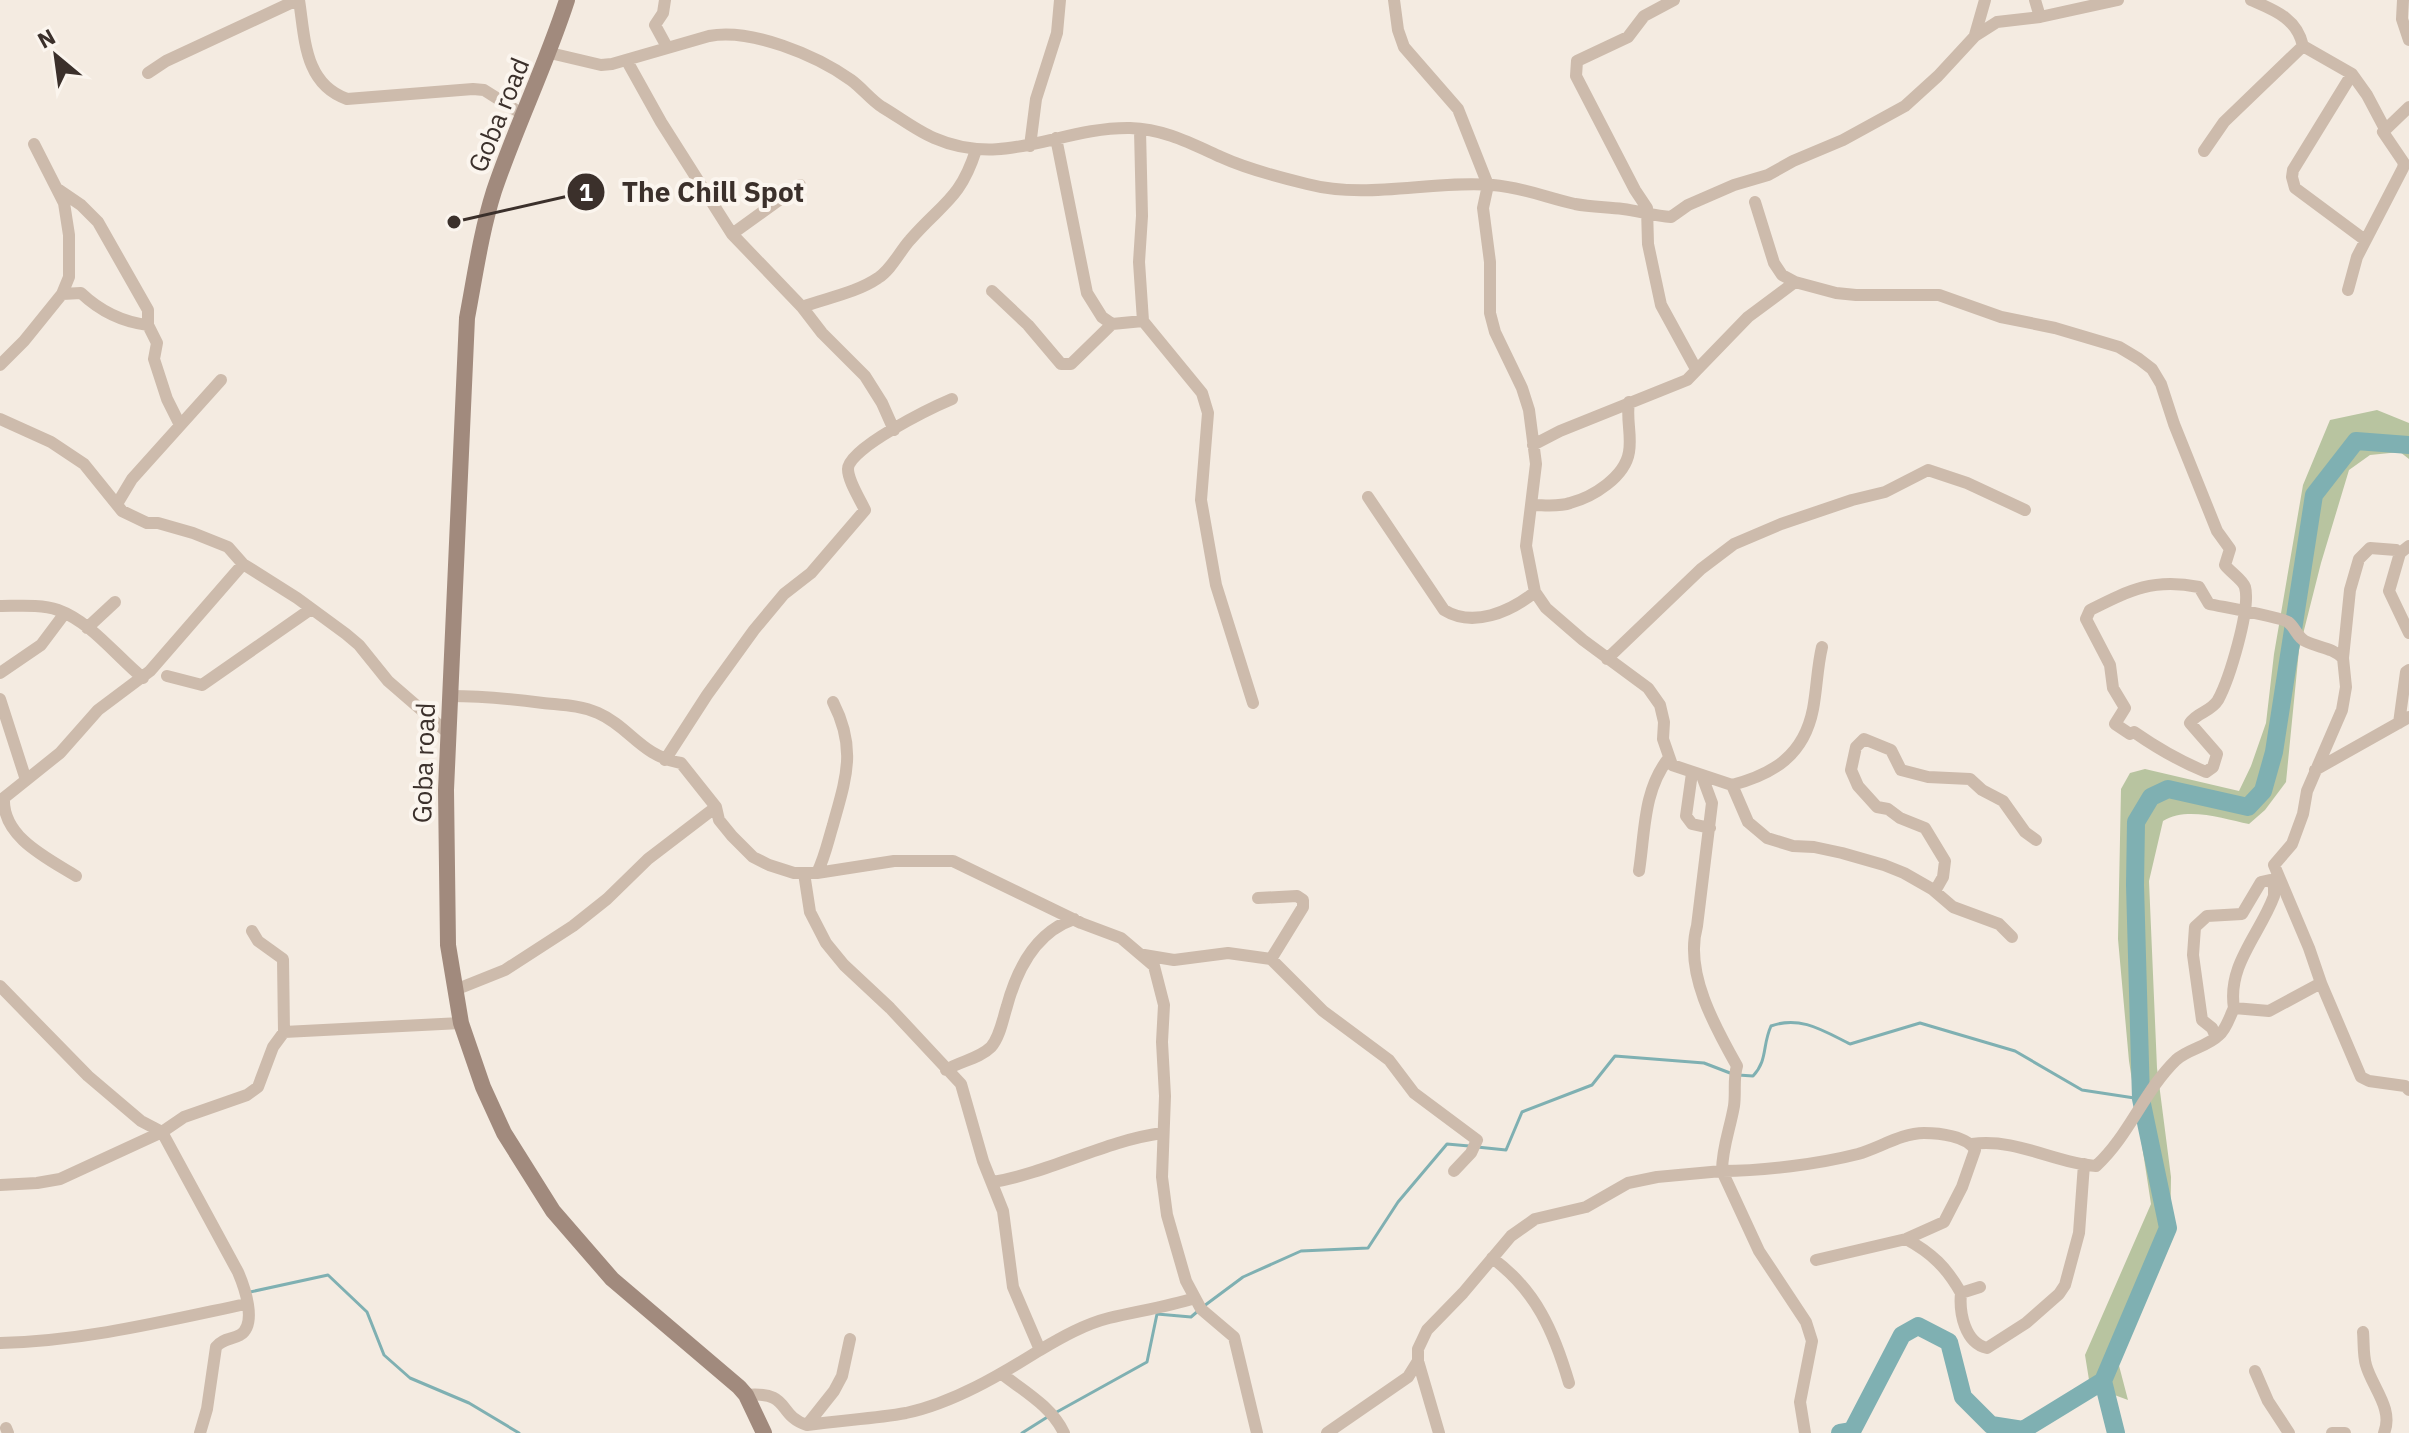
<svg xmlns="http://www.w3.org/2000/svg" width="2409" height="1433" font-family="'IBM Plex Sans',sans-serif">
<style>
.green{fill:#b8c4a0}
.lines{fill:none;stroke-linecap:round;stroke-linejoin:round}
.stream{stroke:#7fb0b2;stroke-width:3}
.river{stroke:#7fb0b2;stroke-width:18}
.minor{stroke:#cdbbac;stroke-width:12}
.secondary{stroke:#a18a7d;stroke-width:16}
.labels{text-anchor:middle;stroke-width:8;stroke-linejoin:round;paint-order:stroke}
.street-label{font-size:26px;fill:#3b302b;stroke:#fbf5ee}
.leader{fill:none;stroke:#3b302b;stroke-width:3}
.callout-dot{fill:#3b302b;stroke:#fbf5ee;stroke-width:3}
.mark-label{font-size:24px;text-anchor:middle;font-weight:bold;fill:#fff}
.callout-label{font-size:28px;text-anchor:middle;font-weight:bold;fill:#3b302b;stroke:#fbf5ee;stroke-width:8;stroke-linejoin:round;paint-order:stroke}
</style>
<rect width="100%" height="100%" fill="#f4ebe1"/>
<path class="green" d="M2377 410 2409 423V459L2400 452 2370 455 2349 470 2321 563 2299 650 2286 782 2265 810 2249 824C2224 819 2187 806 2163 821L2149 881 2157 1068 2171 1177 2170 1245 2117 1358 2128 1400 2090 1386 2085 1355 2151 1204 2129 1061 2118 939 2121 789 2130 773 2145 769 2239 791 2251 766 2266 723 2274 654 2303 485 2330 420Z"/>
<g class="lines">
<path class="stream" d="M1738 1075 1753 1076C1768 1060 1762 1046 1771 1026 1800 1015 1824 1031 1850 1044L1920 1023 2015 1051 2082 1090 2141 1099
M1477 1147 1506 1150 1522 1112 1592 1085 1615 1056 1704 1063 1730 1073
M250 1292 328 1275 367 1312 384 1355 410 1378 469 1403 519 1433
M1204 1306 1243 1277 1301 1251 1368 1248 1398 1202 1447 1144 1469 1146
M1055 1413 1147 1362 1157 1314 1191 1317 1198 1311
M1022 1433 1049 1416"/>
<path class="river" d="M1840 1433 1852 1431 1902 1335 1918 1326 1949 1342 1963 1397 1991 1425 2023 1430 2103 1381
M2116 1433 2103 1381 2168 1228 2141 1099 2135 885 2136 822 2151 797 2168 789 2248 807 2263 791 2274 752 2314 495 2356 441 2409 445"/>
<path class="minor" d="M299 0C305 38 304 84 347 99L473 89 484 90 522 114
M665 0 663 13 655 25 667 47
M1394 0 1398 30 1404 47 1458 109 1488 185 1483 208 1490 262V313L1495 332 1522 388 1529 410 1536 464 1526 546 1535 592 1546 608 1583 640 1648 688 1660 705 1664 722 1663 739 1672 765 1732 785 1748 822 1767 838 1793 846 1814 847 1842 853 1884 865 1904 873 1932 889 1953 907 1999 924 2012 937
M1674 0 1644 16 1628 37 1577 61 1576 76 1635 190 1647 208 1648 244 1661 305 1696 369
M2035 0 2040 17
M2403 0 2402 19 2409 40
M1975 35 1985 0
M2303 46 2352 74 2367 95 2385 129
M550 53 601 65 612 64 709 36C751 28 816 55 851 80 862 88 871 100 882 107 899 117 917 131 934 138 1005 169 1059 127 1130 128 1164 129 1190 143 1221 157 1247 169 1278 177 1307 184 1368 200 1431 180 1493 185 1521 187 1548 198 1575 204 1591 207 1607 207 1623 209 1639 211 1655 216 1671 217L1688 205 1734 185 1768 175 1793 161 1843 140 1905 106 1938 76 1975 36 1997 22 2040 17 2118 0
M627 61 661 122 732 234 802 307 822 333 865 376 882 403 894 430
M148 73 166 61 297 0
M2352 74 2293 170 2292 177 2295 188 2365 240
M1140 130 1142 216 1139 262 1143 321 1202 393 1208 413 1201 500 1216 585 1253 703
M1056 138 1087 293 1102 317 1112 324 1143 321
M1030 146 1036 99 1057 33 1060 0
M2204 151 2224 122 2303 46C2297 18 2274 10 2251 0
M59 190 81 205 98 222 148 310V325L157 343 154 359 167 399 180 425
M1755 202 1774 263 1782 275 1795 282 1836 293 1856 295H1939L2001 317 2055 328 2119 347 2139 359 2152 369 2161 384 2174 424 2217 531 2230 549 2225 565C2230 572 2243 580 2245 587 2251 609 2229 680 2218 700 2211 712 2197 712 2190 723L2217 754 2213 767 2206 772C2179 761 2157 748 2134 732L2130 734 2115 724 2125 708 2113 688 2110 665 2086 619 2090 610C2130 590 2153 578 2199 587L2209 604C2223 607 2280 617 2288 622 2295 627 2297 637 2305 641 2319 648 2331 647 2343 658L2346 687 2342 710 2307 791 2303 814 2292 844 2274 865 2309 948 2321 983
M732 234 800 185
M2348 290 2357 257 2403 168 2404 163 2383 132 2409 107
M992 291 1028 325 1061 364H1071L1112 324
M62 294 81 293C100 311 122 322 148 325
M802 307C826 298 856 293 878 278 891 270 900 251 910 240 942 203 960 200 976 150
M0 365 24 341 62 294 69 277V235L64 203 34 144
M0 419 51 442 84 464 122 511 147 523H158L193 533 228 547 243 564 297 598 346 634 359 645 388 681 448 733
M1533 445 1560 431 1687 380 1748 317 1795 282
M1368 497 1444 610C1473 628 1510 612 1535 592
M117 504 132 479 221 380
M1533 505C1544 505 1559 507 1570 503 1593 497 1625 477 1629 452 1632 435 1626 419 1629 402
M2409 546 2400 553 2389 591 2409 633
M0 606C18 606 41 604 58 610 91 622 116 656 143 678
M87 628 115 602
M2343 658 2350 590 2359 559 2370 548 2396 550 2400 553
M1607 659 1701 569 1734 544 1781 524 1852 500 1885 492 1928 470 1967 483 2025 510
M0 673 41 645 65 613
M167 676 202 685 311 609
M450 696C481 696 512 699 543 703 561 705 580 705 598 713 630 727 641 756 681 763L716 807 719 820 732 836 753 857 769 865 794 873H817L894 861H953L1081 923 1121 938 1154 966 1164 1005 1162 1042 1165 1096 1162 1177 1167 1215 1186 1281 1201 1309 1234 1337 1257 1433
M0 699 26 780
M2399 723 2406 672 2409 670
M665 760 707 695 754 630 784 594 811 573 865 510C860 499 848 481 848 469 848 448 933 407 952 399
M2315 770 2409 717
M1692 773 1686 816 1692 824 1710 828
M1702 776 1712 803 1697 926C1684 972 1715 1027 1737 1066 1733 1079 1736 1092 1734 1106 1730 1129 1722 1148 1722 1171 1763 1171 1819 1164 1858 1154 1879 1148 1902 1133 1924 1133 1939 1133 1967 1136 1975 1150L1962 1187 1944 1222 1906 1239 1816 1260
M1732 785C1774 774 1804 755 1813 709 1817 688 1817 668 1822 647
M4 798C2 837 47 858 76 876
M0 801 60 753 98 710 150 671 243 564
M1639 871C1645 833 1643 791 1668 759
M817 873C825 857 828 841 833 825 846 778 857 749 833 702
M1935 891 1943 877 1945 861 1925 828 1900 818 1888 809 1877 807 1858 786 1851 770 1856 747 1864 739 1891 750 1901 770 1928 777 1970 779 1982 790 2003 801 2025 832 2036 840
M1258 898 1297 896 1303 900V907L1271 959
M252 931 258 941 283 959 284 1032
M1144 955 1174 960 1228 953 1271 959 1323 1011 1389 1060 1414 1093 1477 1140 1471 1153 1454 1171
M0 986 88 1076 141 1121 162 1132 238 1272C244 1286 258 1324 240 1335 231 1340 223 1338 216 1347L207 1409 200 1433
M455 990 505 970 573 926 607 899 648 859 716 807
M2216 1037 2212 1028 2202 1020 2193 955 2195 927 2207 916 2242 914 2261 882 2270 880 2274 886V896C2260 934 2227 965 2234 1008
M946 1070C960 1061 979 1059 991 1047 1000 1037 1003 1018 1007 1006 1017 969 1036 932 1074 919
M1972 1144C2017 1138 2054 1163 2096 1166 2129 1136 2144 1091 2176 1060 2188 1049 2207 1047 2219 1035 2226 1030 2230 1016 2234 1008L2269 1011 2321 983 2361 1077 2369 1081 2405 1086 2409 1090
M993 1182C1051 1172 1104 1141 1162 1133
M0 1185 37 1183 60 1179 162 1132 184 1117 247 1095 258 1087 273 1047 284 1032 461 1023
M1906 1239C1932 1253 1947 1268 1961 1293L1980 1287
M1492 1258C1536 1290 1554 1332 1569 1383
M1961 1293C1959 1313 1965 1343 1987 1348L2026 1323 2059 1294 2065 1285 2079 1233 2084 1164
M2363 1332C2364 1343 2363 1355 2366 1365 2372 1387 2394 1409 2384 1433
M0 1343C84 1341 165 1321 246 1304
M1040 1350C1062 1337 1085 1324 1109 1318 1138 1311 1166 1307 1195 1298
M1418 1361 1439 1433
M2255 1371 2268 1401 2289 1433
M1002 1374C1025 1392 1051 1406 1064 1433
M746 1395C792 1391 776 1415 807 1425 840 1420 874 1419 906 1413 953 1403 1000 1375 1040 1350L1013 1287 1003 1211 983 1161 961 1084 890 1008 844 965 826 943 810 912 804 873
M807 1425 834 1391 842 1376 850 1339
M6 1428 8 1433
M1327 1433 1408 1377 1418 1361V1349L1427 1330 1463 1293 1511 1236 1535 1219 1586 1207 1628 1183 1657 1177 1722 1171 1759 1251 1806 1322 1812 1341 1800 1402 1805 1433
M2332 1433H2345"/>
<path class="secondary" d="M567 0C546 65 516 126 494 191 481 232 475 276 467 318L446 790 448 945 461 1023 483 1087 504 1133 553 1211 612 1279 739 1387 746 1395 764 1433"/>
</g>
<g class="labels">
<g class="street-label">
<text transform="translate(499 115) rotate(-68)" y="9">Goba road</text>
<text transform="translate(424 763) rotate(-88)" y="9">Goba road</text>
</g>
</g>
<path class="leader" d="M454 222L586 192"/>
<g class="callout-dot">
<circle cx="454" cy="222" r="8"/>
<circle cx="586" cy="192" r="20"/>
</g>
<g class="mark-label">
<text x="586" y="201">1</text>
</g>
<g class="callout-label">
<text x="713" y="202">The Chill Spot</text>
</g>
<g transform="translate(56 56) rotate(331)" stroke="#fbf5ee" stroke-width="6" paint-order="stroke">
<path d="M0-6L14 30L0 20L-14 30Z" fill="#3b302b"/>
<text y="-12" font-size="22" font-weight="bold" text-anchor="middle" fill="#3b302b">N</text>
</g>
</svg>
